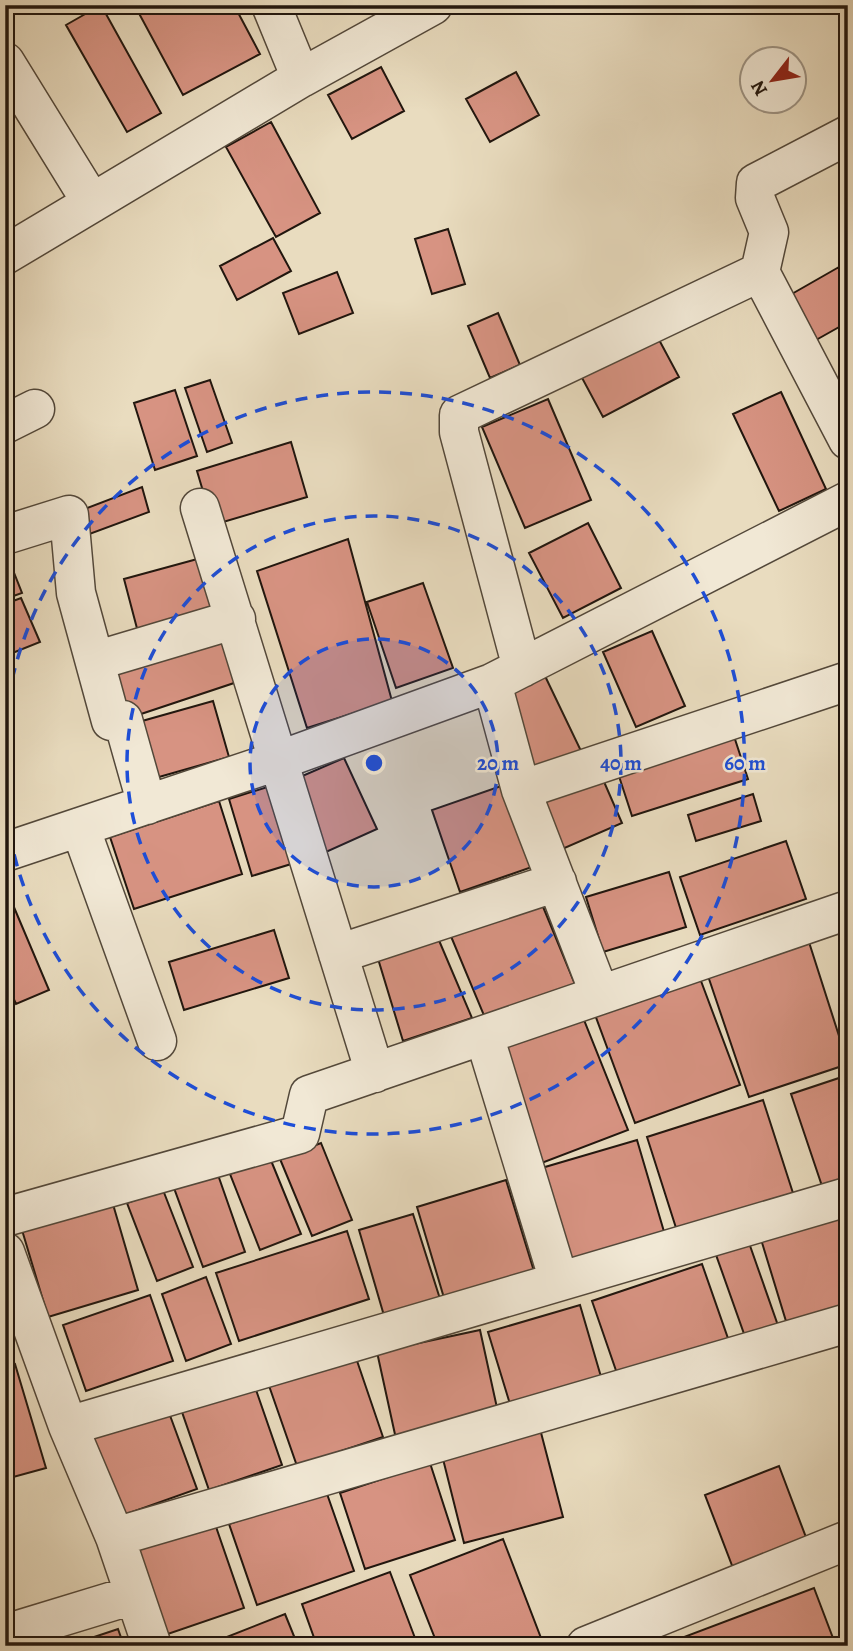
<svg xmlns="http://www.w3.org/2000/svg" width="853" height="1651" font-family="Alegreya,serif">
<style>
.building{fill:#d79382;stroke:#21160e;stroke-width:2}
.lines{fill:none;stroke-linecap:round;stroke-linejoin:round}
.minor-casing{stroke:#53483a;stroke-width:41}
.minor{stroke:#f1e8d5;stroke-width:38}
.ring{fill:none;stroke:#1d4ed8;stroke-width:3.5;stroke-dasharray:12 9}
.centre{fill:#1d4ed8;stroke:#f1e8d5;stroke-width:3.5}
.ring-label{font-size:21px;text-anchor:middle;font-weight:bold;fill:#1d4ed8;stroke:#f1e8d5;stroke-width:5;stroke-linejoin:round;paint-order:stroke}
</style>
<rect width="100%" height="100%" fill="#e9dcbf"/>
<filter id="stains"><feTurbulence type="fractalNoise" baseFrequency=".00286" numOctaves="4"/><feColorMatrix values="0 0 0 0 .2 0 0 0 0 .09 0 0 0 0 .02 0 0 0 .5 -.17"/></filter>
<radialGradient id="worn" r=".72"><stop offset=".6" stop-color="#630" stop-opacity="0"/><stop offset="1" stop-color="#630" stop-opacity=".3"/></radialGradient>
<path class="building" d="M101 5 161 113 127 132 66 25Z
M234 5 260 54 183 95 135 6Z
M381 67 404 111 352 139 328 95Z
M516 72 539 115 490 142 466 99Z
M271 122 320 213 276 237 226 147Z
M448 229 465 284 432 294 415 239Z
M273 238 291 271 237 300 220 266Z
M839 267 848 283V322L816 340 790 295Z
M337 272 353 313 299 334 283 293Z
M498 313 520 365 490 378 468 326Z
M657 336 679 377 603 417 581 376Z
M210 380 232 443 207 452 185 388Z
M175 390 197 456 155 470 134 403Z
M781 392 826 489 779 511 733 414Z
M548 399 591 500 525 528 482 427Z
M291 442 307 497 213 525 197 471Z
M142 487 149 512 76 539 69 515Z
M588 523 621 588 563 618 529 553Z
M348 539 392 701 307 728 257 571Z
M5 550 22 593 5 599Z
M201 558 216 615 139 636 124 579Z
M423 583 453 668 396 688 367 602Z
M21 598 40 642 5 656V604Z
M222 627 240 681 123 720 98 673Z
M652 631 685 706 636 727 603 652Z
M545 676 582 753 531 778 501 696Z
M213 701 229 757 152 779 135 723Z
M731 727 748 779 632 816 615 764Z
M344 758 377 829 326 852 293 780Z
M598 768 622 823 560 850 535 795Z
M277 784 301 861 252 876 229 799Z
M504 785 532 867 460 892 432 810Z
M753 794 761 821 696 841 688 815Z
M219 801 242 874 134 909 110 837Z
M786 841 806 899 700 935 680 877Z
M669 872 686 927 603 952 586 897Z
M5 886 49 990 16 1004 5 979Z
M539 897 577 989 488 1025 450 934Z
M274 930 289 978 184 1010 169 962Z
M435 931 472 1018 403 1041 376 952Z
M808 939 848 1064 749 1097 707 973Z
M698 973 740 1085 635 1123 594 1012Z
M582 1015 628 1130 539 1164 494 1049Z
M848 1075V1177L822 1186 791 1094Z
M763 1100 793 1193 677 1231 647 1137Z
M637 1140 665 1235 557 1267 528 1172Z
M321 1143 352 1220 312 1236 280 1159Z
M270 1158 301 1234 260 1250 230 1174Z
M217 1172 245 1252 203 1267 174 1188Z
M506 1180 537 1281 447 1308 417 1207Z
M163 1190 193 1267 157 1281 127 1203Z
M110 1194 138 1290 48 1317 19 1220Z
M848 1210V1313L789 1331 760 1236Z
M413 1214 441 1302 385 1319 359 1230Z
M347 1231 369 1299 239 1341 216 1273Z
M748 1240 781 1334 748 1345 715 1252Z
M702 1264 731 1347 621 1385 592 1301Z
M206 1277 231 1344 186 1361 162 1294Z
M150 1295 173 1361 86 1391 63 1325Z
M580 1305 604 1387 513 1414 488 1332Z
M480 1330 499 1417 396 1439 377 1352Z
M354 1352 383 1437 297 1466 267 1380Z
M15 1364 46 1468 6 1479 5 1367Z
M255 1387 282 1465 209 1490 182 1412Z
M168 1410 197 1489 121 1516 92 1438Z
M539 1425 563 1517 464 1543 441 1451Z
M430 1463 455 1540 365 1569 340 1493Z
M779 1466 807 1540 733 1568 705 1495Z
M326 1491 354 1571 257 1605 229 1524Z
M215 1524 244 1608 159 1637 130 1553Z
M503 1539 541 1638 522 1646H438L410 1575Z
M390 1572 418 1646H317L302 1604Z
M814 1588 836 1646H678L676 1640Z
M285 1614 298 1646H204Z
M118 1629 124 1646H67Z"/>
<g class="lines">
<g class="minor-casing">
<path id="minor" d="M271 5 301 78
M5 62 92 203
M5 255 301 78 433 5
M760 272 848 440
M5 424 35 409
M200 508 375 1073
M5 535 69 515 76 593 111 721 123 720 147 805
M95 661 236 619
M522 668 459 432V415L760 272 769 232 755 198 756 183 848 135
M492 683 521 790 600 995
M521 790 848 681
M80 827 157 1041
M5 852 280 760 492 683 848 501
M338 954 557 882
M484 1035 559 1281
M5 1217 300 1134 309 1095 848 910
M5 1252 68 1426 115 1537 152 1646
M68 1426 847 1197
M115 1537 848 1323
M5 1634 133 1595
M586 1646 848 1540"/>
</g>
<use href="#minor" class="minor"/>
</g>
<circle cx="374" cy="763" r="124" fill="#1d4ed8" fill-opacity=".12"/>
<g class="ring">
<circle cx="374" cy="763" r="124"/>
<circle cx="374" cy="763" r="247"/>
<path d="M5 721A371 371 0 1 1 5 805"/>
</g>
<circle cx="374" cy="763" r="10" class="centre"/>
<g class="ring-label">
<text x="498" y="770">20 m</text>
<text x="621" y="770">40 m</text>
<text x="745" y="770">60 m</text>
</g>
<rect width="853" height="1651" fill="none" stroke="#e9dcbf" stroke-width="28"/>
<rect x="7" y="7" width="839" height="1637" fill="none" stroke="#21160e" stroke-width="3.5"/>
<rect x="14" y="14" width="825" height="1623" fill="none" stroke="#21160e" stroke-width="2"/>
<g transform="translate(773 80) rotate(239)"><circle r="33" fill="#f1e8d5" stroke="#9e9485" stroke-width="2"/>
<path d="M0-5L12 26L0 18L-12 26Z" fill="#8f2418"/>
<text y="-10" font-size="19" font-weight="bold" text-anchor="middle" fill="#21160e">N</text>
</g>
<rect width="100%" height="100%" filter="url(#stains)"/>
<rect width="100%" height="100%" fill="url(#worn)"/>
</svg>
